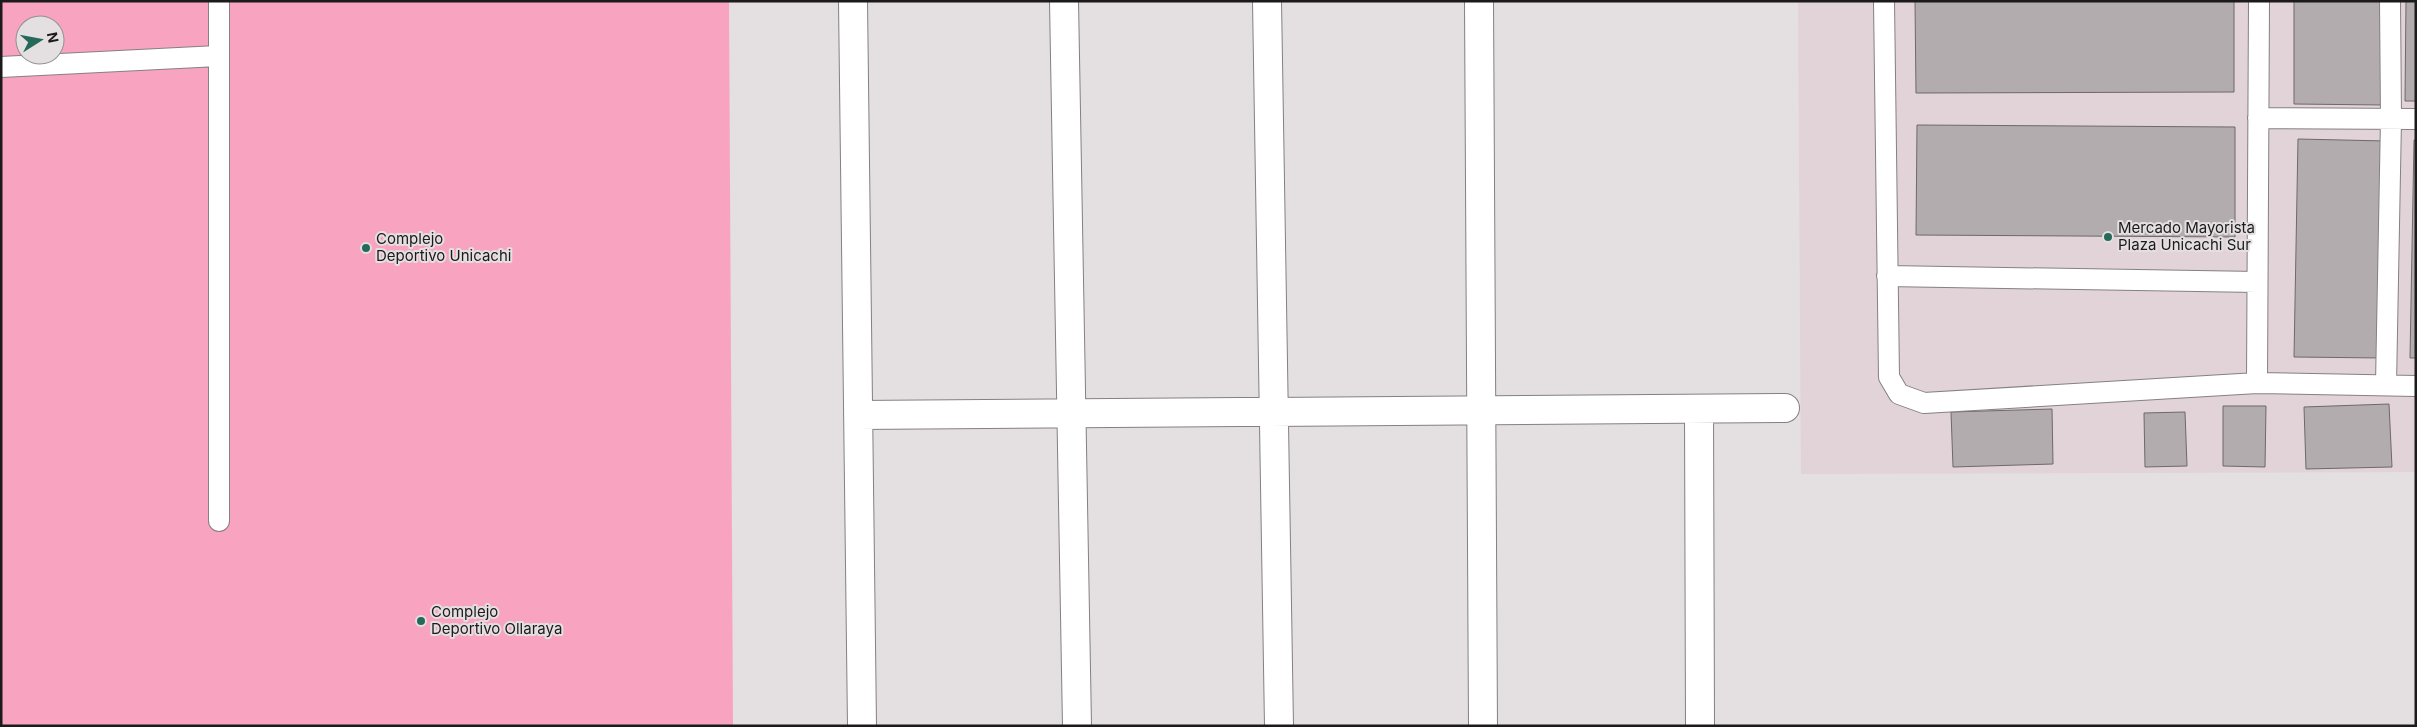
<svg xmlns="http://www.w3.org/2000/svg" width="2417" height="727" font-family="Inter,sans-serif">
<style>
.built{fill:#e1d3d7}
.green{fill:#f8a4c1;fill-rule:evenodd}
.building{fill:#b2acae;stroke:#6e696a}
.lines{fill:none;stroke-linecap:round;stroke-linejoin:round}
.service-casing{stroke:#858081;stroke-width:22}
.minor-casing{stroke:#858081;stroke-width:30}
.service{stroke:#fff;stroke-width:20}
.minor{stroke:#fff;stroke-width:28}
.poi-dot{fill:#25695a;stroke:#e4dfe0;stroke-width:2}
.labels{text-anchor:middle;stroke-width:4;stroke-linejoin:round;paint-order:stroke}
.poi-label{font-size:15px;fill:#1c1a1a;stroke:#e4dfe0;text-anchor:start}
</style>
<rect width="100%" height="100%" fill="#e4dfe0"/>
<path class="built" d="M1798 1H2416V472L1801 474Z"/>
<path class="green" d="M1 1H729L733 726H1ZM25 25H55V55H25Z"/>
<path class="building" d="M1915 1H2234V92L1916 93Z
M2294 1H2384L2383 105 2294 104Z
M2406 1H2416V101H2405Z
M1917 125 2235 127V237L1916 235Z
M2298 139 2386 141 2382 358 2294 357Z
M2414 140H2416V358H2410Z
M2389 404 2392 467 2306 469 2304 407Z
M2223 406H2266L2265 467 2223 466Z
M2052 409 2053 464 1953 467 1951 412Z
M2185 412 2187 466 2145 467 2144 413Z"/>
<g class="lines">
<g class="service-casing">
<path id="service" d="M1884 1 1889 377 1899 394 1924 403 2257 383 2416 386
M1 67 218 56
M2258 118 2416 119
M1887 276 2257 282
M2257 383 2259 1
M2386 385 2391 119 2390 1
M219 521V1"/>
</g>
<g class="minor-casing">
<path id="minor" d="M853 1 862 726
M1064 1 1077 726
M1267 1 1279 726
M1479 1 1483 726
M1699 409 1700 726
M858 415 1785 408"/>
</g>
<use href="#service" class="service"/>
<use href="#minor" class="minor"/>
</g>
<g class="poi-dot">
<circle cx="2108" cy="237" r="5"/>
<circle cx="366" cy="248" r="5"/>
<circle cx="421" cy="621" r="5"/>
</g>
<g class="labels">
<g class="poi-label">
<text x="2118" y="233">Mercado Mayorista<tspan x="2118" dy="17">Plaza Unicachi Sur</tspan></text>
<text x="376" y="244">Complejo<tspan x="376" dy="17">Deportivo Unicachi</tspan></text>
<text x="431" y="617">Complejo<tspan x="431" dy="17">Deportivo Ollaraya</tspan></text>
</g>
</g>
<rect width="2417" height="727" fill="none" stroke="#1c1a1a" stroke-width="5"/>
<g transform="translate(40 40) rotate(79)"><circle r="24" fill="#e4dfe0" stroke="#949091"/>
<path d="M0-4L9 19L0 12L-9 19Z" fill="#25695a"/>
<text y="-8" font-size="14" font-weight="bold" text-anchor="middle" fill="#1c1a1a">N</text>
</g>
</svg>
